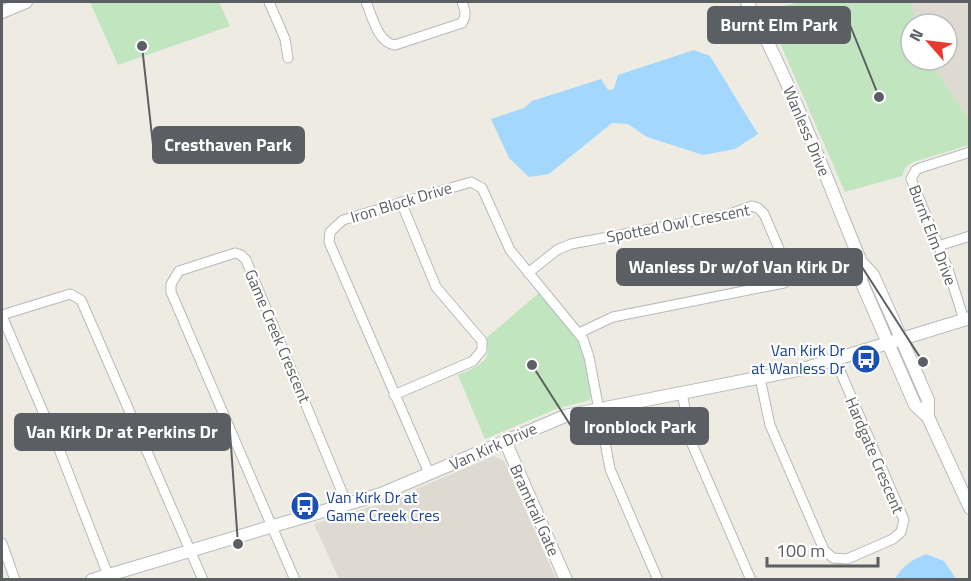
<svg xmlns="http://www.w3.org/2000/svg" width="971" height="581" font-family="'Titillium Web',sans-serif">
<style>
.education{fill:#dedad1}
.green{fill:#c0e5bf}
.water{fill:#a3d7fe}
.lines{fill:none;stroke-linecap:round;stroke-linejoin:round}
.street-casing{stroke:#b5b9bd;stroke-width:11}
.secondary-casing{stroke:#b6babf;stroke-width:14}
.street{stroke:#fff;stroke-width:9}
.secondary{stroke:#fff;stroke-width:12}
.labels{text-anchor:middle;stroke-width:4.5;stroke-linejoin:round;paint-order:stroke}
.street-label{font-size:16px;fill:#5b5f63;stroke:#fff}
.transit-label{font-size:16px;fill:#164399;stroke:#fff;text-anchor:end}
.leader{fill:none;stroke:#5b5f63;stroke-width:2}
.callout-dot{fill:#5b5f63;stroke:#fff;stroke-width:2}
.callout{fill:#5b5f63;stroke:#5b5f63;stroke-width:2}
.callout-label{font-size:18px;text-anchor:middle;font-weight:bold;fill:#fff}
</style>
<rect width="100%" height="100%" fill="#eeebe3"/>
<path class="education" d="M911 2H969V120L929 60H947V24H917Z
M494 456 504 461 556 579H339L314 524 383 503Z"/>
<path class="green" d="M90 2H219L230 26 118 65Z
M799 2H911L917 24H911V60H929L969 120V145L913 162 905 168 902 176 845 192 766 11Z
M539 293 578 340 585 361 591 395 590 400 556 409 485 439 458 375C474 368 496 361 485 339Z"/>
<path class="water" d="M694 50 710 56 758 134 735 149 703 155 647 137 628 124 612 123 549 174 529 177 509 158 491 119 524 108 532 101 601 79 608 90 614 89 618 75Z
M926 554 944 561 956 579H895C903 565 912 560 926 554Z"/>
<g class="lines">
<g class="street-casing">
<path id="street" d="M269 2 285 39 288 58
M366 2C372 16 378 43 395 45L462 23C467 15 465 10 462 2
M938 246 970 236
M528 273 557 250 571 244 727 215 752 206 758 208 764 214 789 272 788 278 784 283 613 317 579 333
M2 315 70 294 81 300 203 580
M2 316 59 449 108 575
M964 320 948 269 911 179 916 170 920 168 970 152
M760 378 770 425 824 550 833 558 847 559 893 539 901 532 904 520 835 359
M682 393 692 444 751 580
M394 395 473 361 482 350V341L436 287 401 202
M429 473 329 242 330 232 343 220 471 182 482 188 510 250 583 339 589 357 610 469 658 580
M2 543 15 580
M295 580 171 292V284L179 271 235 253 241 255 246 260 347 504"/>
</g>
<g class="secondary-casing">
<path id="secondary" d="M747 2C792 85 825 175 861 262L873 275 894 322 928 400V417L970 508
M2 12 26 2
M861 262V281L915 405 928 417
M505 441 566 580
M92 580 381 494 565 416 803 369 970 318"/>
</g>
<use href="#street" class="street"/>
<use href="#secondary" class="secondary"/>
</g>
<defs>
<g id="bus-disc" transform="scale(1.5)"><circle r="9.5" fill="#1a4fb4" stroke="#fff"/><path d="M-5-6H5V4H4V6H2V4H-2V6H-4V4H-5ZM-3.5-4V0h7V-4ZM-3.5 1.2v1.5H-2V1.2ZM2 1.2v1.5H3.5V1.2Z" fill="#fff"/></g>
</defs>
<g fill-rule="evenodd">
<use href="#bus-disc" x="866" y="359"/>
<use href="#bus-disc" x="305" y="506"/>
</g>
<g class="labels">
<g class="street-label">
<text transform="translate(807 131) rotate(67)" y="6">Wanless Drive</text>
<text transform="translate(401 202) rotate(-17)" y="6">Iron Block Drive</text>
<text transform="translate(678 223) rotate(-11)" y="6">Spotted Owl Crescent</text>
<text transform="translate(933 235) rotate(69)" y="6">Burnt Elm Drive</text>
<text transform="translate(278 336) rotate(67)" y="6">Game Creek Crescent</text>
<text transform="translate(493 446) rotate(-24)" y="6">Van Kirk Drive</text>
<text transform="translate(875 455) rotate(67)" y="6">Hardgate Crescent</text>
<text transform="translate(535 510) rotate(66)" y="6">Bramtrail Gate</text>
</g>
<g class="transit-label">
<text x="845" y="356">Van Kirk Dr<tspan x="845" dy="18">at Wanless Dr</tspan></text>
<text x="326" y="503" text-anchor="start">Van Kirk Dr at<tspan x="326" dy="18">Game Creek Cres</tspan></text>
</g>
</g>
<path class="leader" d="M879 97L850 25M142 46L153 145M923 362L862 267M532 365L571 426M238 544L230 432"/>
<g class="callout-dot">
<circle cx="879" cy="97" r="6"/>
<circle cx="142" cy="46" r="6"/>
<circle cx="923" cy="362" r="6"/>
<circle cx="532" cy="365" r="6"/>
<circle cx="238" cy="544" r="6"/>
</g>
<g class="callout">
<rect x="708" y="7" width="142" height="36" rx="6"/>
<rect x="153" y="127" width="151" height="36" rx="6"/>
<rect x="617" y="249" width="245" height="36" rx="6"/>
<rect x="571" y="408" width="137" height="36" rx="6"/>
<rect x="15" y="414" width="215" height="36" rx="6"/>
</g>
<g class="callout-label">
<text x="779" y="31">Burnt Elm Park</text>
<text x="228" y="151">Cresthaven Park</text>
<text x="739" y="273">Wanless Dr w/of Van Kirk Dr</text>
<text x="640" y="433">Ironblock Park</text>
<text x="122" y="438">Van Kirk Dr at Perkins Dr</text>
</g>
<rect width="971" height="581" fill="none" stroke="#5b5f63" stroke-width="6"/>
<g transform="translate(929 42) rotate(298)"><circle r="28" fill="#ffffff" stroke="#bdbfc1" stroke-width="1.5"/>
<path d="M0-4.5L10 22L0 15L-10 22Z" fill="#e73b30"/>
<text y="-9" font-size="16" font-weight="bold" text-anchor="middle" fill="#5b5f63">N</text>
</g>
<path d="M767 557v9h111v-9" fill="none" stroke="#5b5f63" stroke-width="3"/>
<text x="776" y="557" font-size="18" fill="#5b5f63" stroke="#ffffff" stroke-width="4.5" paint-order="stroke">100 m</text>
</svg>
